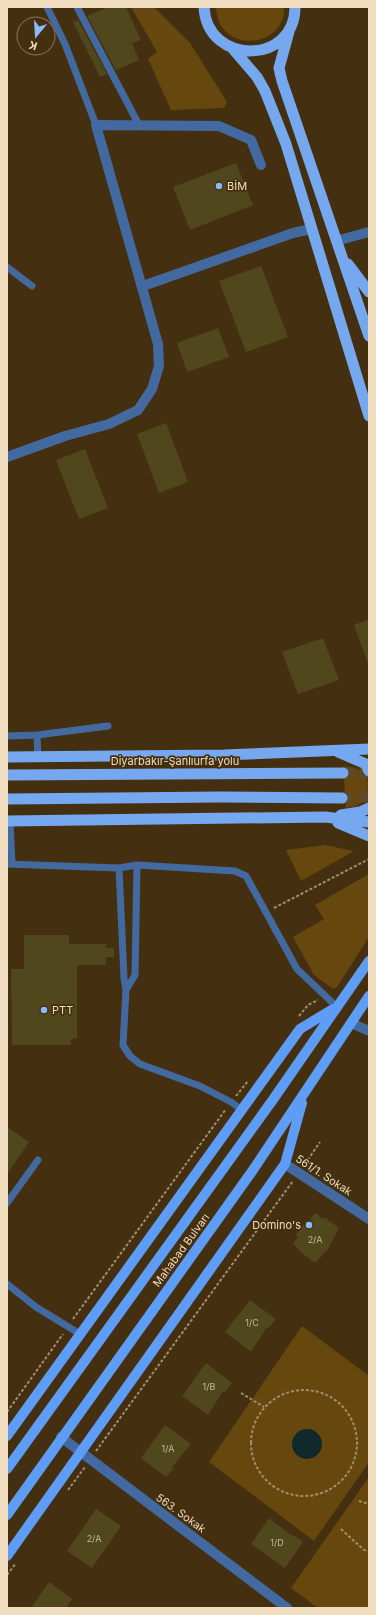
<svg xmlns="http://www.w3.org/2000/svg" width="376" height="1615" font-family="Inter,sans-serif">
<style>
.green{fill:#66470e}
.water{fill:#10292a}
.building{fill:#51471c}
.lines{fill:none;stroke-linecap:round;stroke-linejoin:round}
.trunk-tunnel{stroke:#5e4a2a;stroke-width:11;stroke-dasharray:11 5.5;stroke-linecap:butt}
.path{stroke:#a28e6f;stroke-width:2;stroke-dasharray:3 2;stroke-linecap:butt}
.service{stroke:#436aa0;stroke-width:7}
.minor{stroke:#436aa0;stroke-width:10}
.primary{stroke:#5d9df6;stroke-width:10}
.trunk{stroke:#75a8ef;stroke-width:11}
.poi-dot{fill:#8abafc;stroke:#443010;stroke-width:1.5}
.labels{text-anchor:middle;stroke-width:3.5;stroke-linejoin:round;paint-order:stroke}
.number-label{font-size:9px;fill:#c9b896}
.poi-label{font-size:11px;fill:#f1ddbf;stroke:#443010;text-anchor:start}
.street-label{font-size:11px;fill:#f1ddbf;stroke:#443010}
</style>
<rect width="100%" height="100%" fill="#443010"/>
<path class="green" d="M131 7H154L190 43 227 102 224 108 171 110 148 59 157 52Z
M216 7H284C286 50 217 54 216 7Z
M343 766C350 767 359 768 364 773 371 781 368 796 361 803 357 807 351 807 346 808Z
M325 845 354 851 301 881 286 850Z
M369 874V937L337 987 333 989 314 975 293 937 324 919 315 905Z
M302 1326 369 1376V1462L314 1541 209 1462Z
M369 1477V1608H318L291 1588Z"/>
<path class="water" d="M292 1444a15 15 0 1 1 30 0a15 15 0 1 1-30 0Z"/>
<path class="building" d="M108 7H126L141 40 132 43 139 60 116 70 87 16Z
M78 20 107 74 100 77 73 22Z
M236 163 253 205 190 230 173 187Z
M261 266 288 337 246 352 219 281Z
M218 328 229 357 187 372 177 343Z
M166 423 188 482 159 493 137 434Z
M85 449 108 508 79 519 56 460Z
M369 619V663L368 664 354 625Z
M323 638 339 680 298 694 282 652Z
M24 935H69V944H106V948H114V957H106V965H77V1038L71 1039V1045H12L11 969H24Z
M7 1127 29 1142 7 1174Z
M315 1213 323 1219 324 1217 339 1228 328 1249 315 1263 298 1250 299 1249 293 1244 298 1236 296 1235 307 1220 309 1221Z
M250 1300 276 1319 269 1328 267 1327 251 1352 225 1332Z
M206 1363 232 1383 225 1392 223 1391 208 1415 182 1396Z
M165 1425 191 1444 172 1467 174 1468 166 1477 141 1458Z
M96 1509 121 1526 92 1568 67 1551Z
M269 1518 292 1536 293 1535 303 1542 285 1568 251 1544Z
M49 1582 72 1599 66 1608H31Z"/>
<g class="lines">
<path class="trunk-tunnel" d="M343 773H369
M342 798 369 797"/>
<path class="path" d="M274 908 369 859
M299 1016 308 1005 318 1000
M236 1096 248 1081
M305 1164 320 1142
M73 1319 226 1109
M251 1443a53 53 0 1 1 106 0a53 53 0 1 1-106 0Z
M241 1393 264 1407
M7 1412 63 1334
M96 1451 293 1181
M68 1490 85 1467
M359 1501 369 1504
M341 1529 364 1550 369 1551
M7 1575 16 1563"/>
<path class="service" d="M47 7 65 44 96 125
M77 7 139 125
M7 267 32 286
M37 735 38 757
M7 736 37 735 108 726
M10 821 12 864
M7 864 119 868 137 865 235 871 246 876 297 969 337 1007
M119 868 124 978 126 990 123 1045 130 1056 140 1064 200 1086 231 1102 242 1110
M126 990 135 975 137 865
M7 1203 38 1160
M7 1284 36 1307 80 1334"/>
<path class="minor" d="M336 241 369 232
M143 286 293 233 311 229
M7 457 65 436 109 424 138 410 152 389 159 366 158 344 96 125 219 126 251 140 261 165
M351 1023 369 1031
M285 1164 369 1219
M61 1437 287 1608"/>
<path class="primary" d="M7 1436 300 1029 333 1009
M7 1469 272 1101 369 961
M7 1515 253 1170 369 996
M7 1556 285 1164 302 1103"/>
<path class="trunk" d="M204 7C207 66 295 65 295 7
M290 28 279 68 282 81 369 336
M233 49 257 77 265 91 286 144 369 416
M348 264 369 292
M338 752 366 764 369 771
M7 757 224 755 369 749
M7 775 343 773
M7 799 220 797 342 798
M341 815 360 812 369 808
M7 821 325 817 369 822
M338 823 369 836"/>
</g>
<g class="poi-dot">
<circle cx="219" cy="186" r="4"/>
<circle cx="44" cy="1010" r="4"/>
<circle cx="309" cy="1225" r="4"/>
</g>
<g class="labels">
<g class="number-label">
<text x="315" y="1243">2/A</text>
<text x="252" y="1326">1/C</text>
<text x="209" y="1390">1/B</text>
<text x="168" y="1452">1/A</text>
<text x="94" y="1542">2/A</text>
<text x="277" y="1546">1/D</text>
</g>
<g class="poi-label">
<text x="227" y="190">BİM</text>
<text x="52" y="1014">PTT</text>
<text x="301" y="1229" text-anchor="end">Domino's</text>
</g>
<g class="street-label">
<text x="175" y="765">Diyarbakır-Şanlıurfa yolu</text>
<text transform="translate(324 1175) rotate(33)" y="4">561/1. Sokak</text>
<text transform="translate(181 1250) rotate(-54)" y="4">Mahabad Bulvarı</text>
<text transform="translate(181 1513) rotate(36)" y="4">563. Sokak</text>
</g>
</g>
<rect width="376" height="1615" fill="none" stroke="#f1ddbf" stroke-width="16"/>
<g transform="translate(36 36) rotate(198)"><circle r="19" fill="#443010" stroke="#897556"/>
<path d="M0-3L7 15L0 10L-7 15Z" fill="#8abafc"/>
<text y="-6" font-size="11" font-weight="bold" text-anchor="middle" fill="#f1ddbf">K</text>
</g>
</svg>
